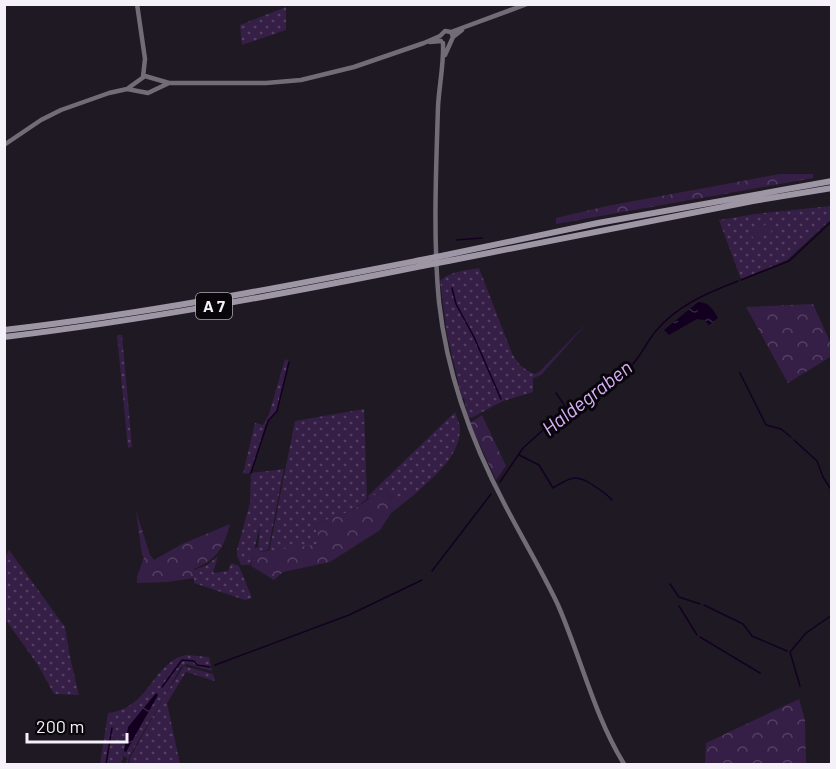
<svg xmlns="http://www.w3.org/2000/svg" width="836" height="769" font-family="Barlow,sans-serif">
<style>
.grass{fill:url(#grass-dots)}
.forest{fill:url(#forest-crowns)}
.water{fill:url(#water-ripples)}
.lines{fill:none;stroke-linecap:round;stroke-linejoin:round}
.stream{stroke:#130021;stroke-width:1.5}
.secondary{stroke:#716c75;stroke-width:4.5}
.highway{stroke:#9e96a5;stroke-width:6}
.highway-bridge{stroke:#9e96a5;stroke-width:6}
.labels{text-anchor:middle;stroke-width:6;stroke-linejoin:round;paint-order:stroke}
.shield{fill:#08060a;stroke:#aeaab1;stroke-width:1.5}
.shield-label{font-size:16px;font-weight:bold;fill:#f5f1f9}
.water-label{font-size:20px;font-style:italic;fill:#d8b0f8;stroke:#08060a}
</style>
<defs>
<pattern id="grass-dots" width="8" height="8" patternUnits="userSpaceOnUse" patternTransform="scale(1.5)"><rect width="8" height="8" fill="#361f46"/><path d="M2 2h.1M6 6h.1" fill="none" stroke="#544061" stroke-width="1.8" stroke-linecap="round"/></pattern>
<pattern id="forest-crowns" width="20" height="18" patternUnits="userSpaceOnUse" patternTransform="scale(1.5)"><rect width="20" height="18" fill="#361f46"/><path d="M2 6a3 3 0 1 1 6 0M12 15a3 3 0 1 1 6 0" fill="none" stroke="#544061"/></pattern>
<pattern id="water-ripples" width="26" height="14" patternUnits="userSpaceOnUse" patternTransform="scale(1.5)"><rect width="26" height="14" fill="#130021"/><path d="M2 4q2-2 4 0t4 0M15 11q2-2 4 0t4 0" fill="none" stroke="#362642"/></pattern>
</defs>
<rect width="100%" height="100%" fill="#1f1924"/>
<path class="grass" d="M286 7V30L242 45 240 25Z
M831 206V219L787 260 741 279 719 220 756 214Z
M479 268 511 351C516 362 523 370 535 374L540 371 588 322 541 375 533 378V392L503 401 471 418 468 417 464 398H462L447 334 440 281C448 272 467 270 479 268Z
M117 335H122L132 447 128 448Z
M285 359 289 361 277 411 267 421 250 473 243 474 255 423 263 425 269 414Z
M364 409 367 499 351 511 315 524 320 544 269 552 295 421Z
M455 412C457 418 460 424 460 430 459 458 432 478 414 495L411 493 394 501 384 489 369 499 368 496Z
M284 469 268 550 260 552 258 550 260 525 251 563 249 565H241L237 556V550L250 503 251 473Z
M9 550 65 627 70 657 79 695 54 694 38 665 5 619V558Z
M218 556 213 573 228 571 231 563 239 566 252 598 245 600 194 583V570L207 565Z
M186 655 209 657 212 671 187 664 181 667 129 757 128 764H126L127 758 123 756 121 764H100L108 713C149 709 153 662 186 655Z
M184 666 213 674 215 681 186 672 167 703 180 764H130V758L165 695Z"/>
<path class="forest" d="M780 174H813V178L556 224V218L607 206Z
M768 223 772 231 755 241 751 234Z
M813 304 831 344 830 357 788 383 746 307Z
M482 415 506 466 496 480 470 423Z
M384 489 394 501 411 492 414 495 391 513 380 530 330 562 283 572 274 580 251 566 254 549 257 547 260 552 320 544 315 524 351 511Z
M136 511 150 555 154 560 182 544 230 524C223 549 218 558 194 569V578L168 582 137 583V577L144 557 142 555Z
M799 699 805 720 806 764H705L706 743Z"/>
<path class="water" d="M698 302C709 302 713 309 718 318L709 325 704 320 697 319 669 335 664 330Z
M156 693 158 695 126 752 124 751 128 727Z"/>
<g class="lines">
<path class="stream" d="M456 240 482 238
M741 280 789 261 832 221
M452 288 456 304 474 337 501 399
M740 373 766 425 781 429 791 437
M556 393 569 412
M794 440 817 461 823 477 832 491
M519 455 539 465 553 488C570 478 575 473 593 485 601 491 606 493 612 500
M251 473 268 421 277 411 289 362
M500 482 523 448 543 430 631 366C641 356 646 343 655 332 676 306 707 293 738 281
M432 571 491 494
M670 584 679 597 700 604
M704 605 743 624 752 636 787 651
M679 606 697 635
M700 637 760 673
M215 665 349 615 422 580
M800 686 790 652 806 633 832 615
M162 687 182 660 194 661 197 665 210 667
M106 764 112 728"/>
<path class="secondary" d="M137 4 145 59 143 77
M451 32 527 4
M430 42 441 41
M443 43C444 64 439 86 438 107 436 172 433 238 439 302 447 374 471 441 505 505 522 538 542 571 558 605 581 658 594 715 624 764
M445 55 453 37 462 30
M127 89 148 93 169 83
M4 145 41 120 61 110 109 93 127 89 145 76 169 83H266L301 80 354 67 424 43 440 36 445 31 451 32 453 37"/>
<path class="highway" d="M446 255 598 223 832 181
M448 261 753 201 832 188
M4 330C144 314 282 287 421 260
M4 337C145 320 283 294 422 266"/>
<path class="highway-bridge" d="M421 260 446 255
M422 266 448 261"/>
</g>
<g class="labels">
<rect class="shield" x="196" y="293" width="36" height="26" rx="4.5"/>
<g class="shield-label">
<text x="214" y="312">A 7</text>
</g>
<g class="water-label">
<text transform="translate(587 398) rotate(-38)" y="7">Haldegraben</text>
</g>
</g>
<rect width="836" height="769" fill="none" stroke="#f5f1f9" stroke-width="12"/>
<path d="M27 733v9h100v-9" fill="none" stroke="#f5f1f9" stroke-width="3"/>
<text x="36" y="733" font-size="18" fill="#f5f1f9" stroke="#08060a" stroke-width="4.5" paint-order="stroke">200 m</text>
</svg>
